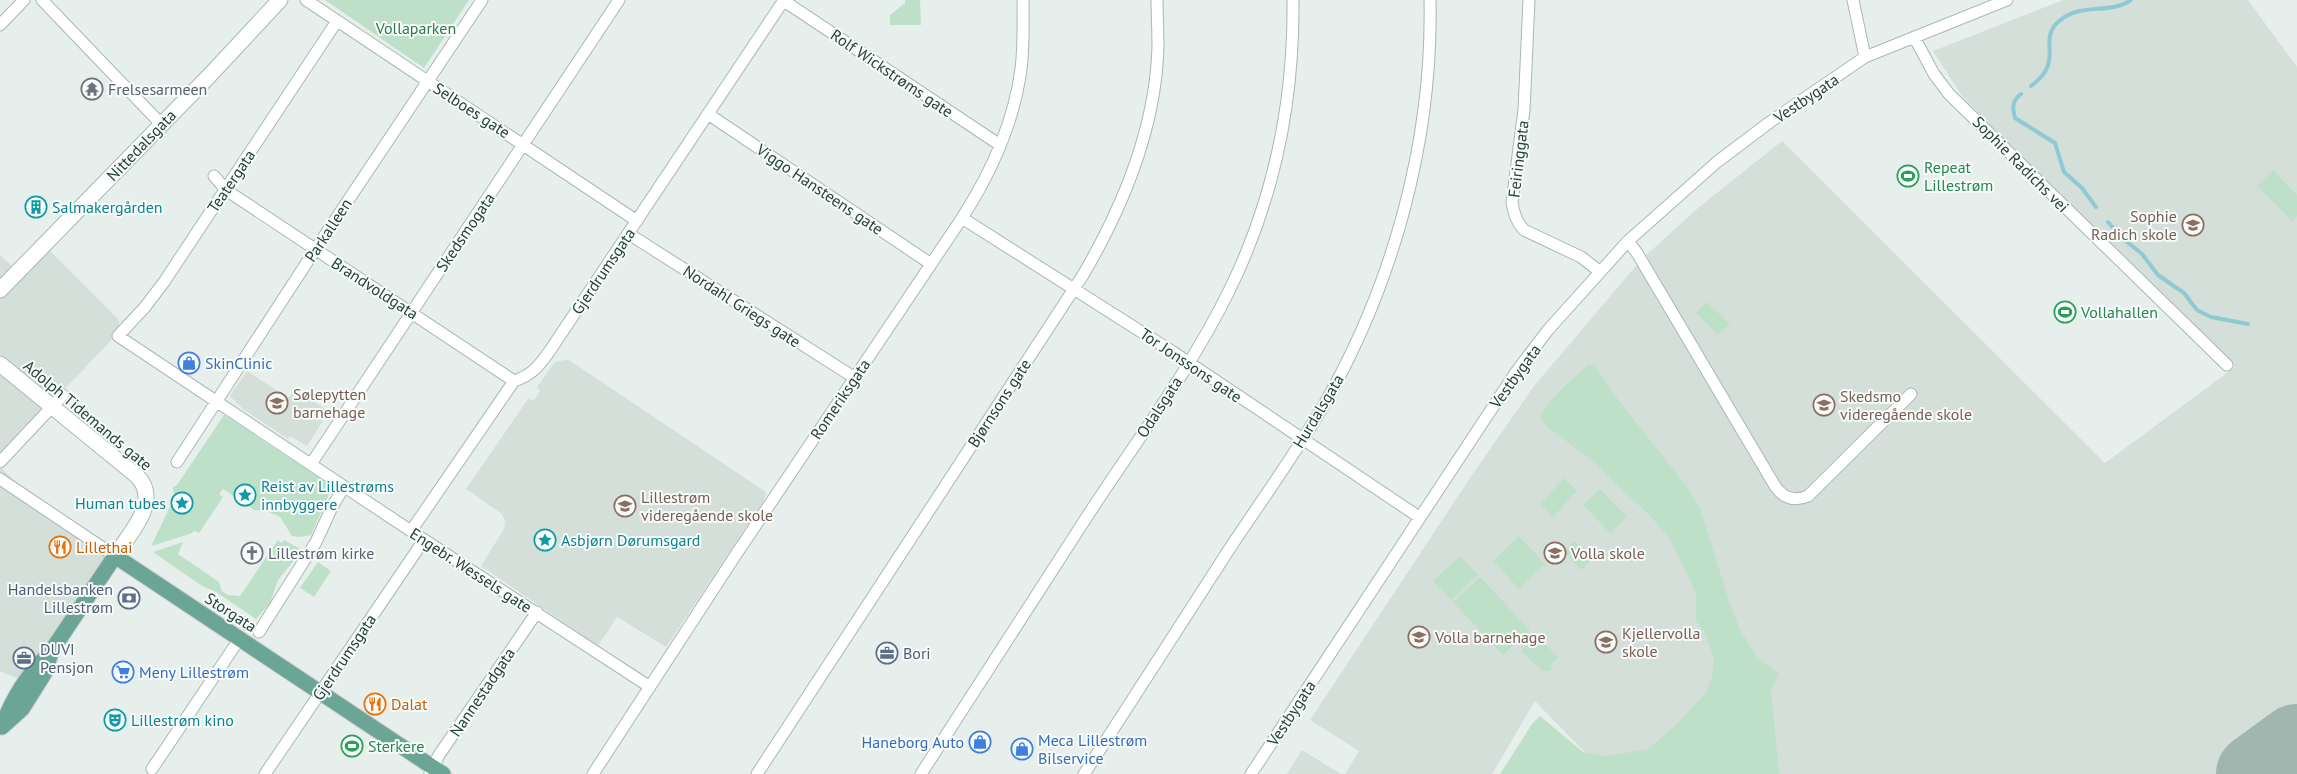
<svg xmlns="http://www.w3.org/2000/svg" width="2297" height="774" font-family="'PT Sans',sans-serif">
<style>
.built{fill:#d4dfda}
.green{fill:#bfe0c8}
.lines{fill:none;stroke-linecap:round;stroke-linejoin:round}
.stream{stroke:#8ec9d4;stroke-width:4}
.runway{stroke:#a2b6b0;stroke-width:82}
.street-casing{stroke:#a8b8b2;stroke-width:13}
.secondary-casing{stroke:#a4bbb3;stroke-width:17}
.primary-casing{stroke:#c2cac8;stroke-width:17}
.street{stroke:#fff;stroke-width:11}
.secondary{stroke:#fff;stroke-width:15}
.primary{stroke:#6aa596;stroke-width:15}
.labels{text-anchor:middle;stroke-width:4;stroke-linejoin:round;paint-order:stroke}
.park-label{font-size:16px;fill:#2d7a4b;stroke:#f7fbf9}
.street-label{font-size:16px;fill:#24423a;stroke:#f7fbf9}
.worship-label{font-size:16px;fill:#5b616d;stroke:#f7fbf9;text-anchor:start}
.leisure-label{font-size:16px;fill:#27864d;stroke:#f7fbf9;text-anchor:start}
.culture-label{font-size:16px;fill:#0d838f;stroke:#f7fbf9;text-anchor:start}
.education-label{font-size:16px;fill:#785e54;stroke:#f7fbf9;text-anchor:start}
.shop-label{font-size:16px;fill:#366cbe;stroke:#f7fbf9;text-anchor:start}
.food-label{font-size:16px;fill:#c56008;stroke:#f7fbf9;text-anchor:start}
.service-label{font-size:16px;fill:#4e5e75;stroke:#f7fbf9;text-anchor:start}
</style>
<rect width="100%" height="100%" fill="#e6efeb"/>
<path class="built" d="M2063 0H2248L2297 67V774H1606L1535 701 1492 774H1345L1359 751 1310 720 1472 475 1534 386 1641 260 1698 208 1782 141 2105 463 2235 367 2013 149 1962 96 1933 51Z
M44 245 118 319 121 330 40 415 0 467 17 483 105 543 107 555 25 682 0 671V255L13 267Z
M565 360H569L766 492 764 501 666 647 617 617 598 646 481 566 504 529 505 521 502 514 466 489 528 399 534 400 540 391 537 387 555 362Z
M247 371 288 398 295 390 329 411 307 446 290 436 288 439 243 409 230 396Z
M1302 750 1341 774H1287Z"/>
<path class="green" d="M325 0H469L424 68Z
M905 0H920L921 25H890V15L905 3Z
M2273 170 2297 195V216L2292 221 2257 186Z
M1707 302 1730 324 1718 335 1696 313Z
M1589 364 1594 365 1619 401 1685 484 1700 508 1730 604 1740 630 1757 657 1779 674 1771 690 1779 774H1500L1532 724 1540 716 1583 752 1607 756 1648 749 1677 724 1707 691 1712 676 1714 658 1704 631 1696 621V594L1670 539 1651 517 1589 458 1550 429 1540 419C1550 396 1571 381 1589 364Z
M224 415 329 484 330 492 311 535 299 537 292 536 280 517 267 511 254 510 223 489 219 494 223 497 199 533 195 531 190 534 151 546 174 499 173 487 177 485Z
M1564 478 1577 491 1553 517 1540 504Z
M1600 489 1627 517 1610 533 1583 505Z
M1519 536 1545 564 1519 589 1493 561Z
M278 540 282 543 284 540 300 549 299 554 278 580 270 603 256 619 216 592 202 586 153 552 183 542 178 554 219 582 222 591 228 595 240 596Z
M1574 541 1592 559 1581 570 1564 551Z
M1460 556 1478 575 1451 600 1433 581Z
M318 562 331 571 314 597 300 588Z
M1480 577 1530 630 1503 655 1453 602Z
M1536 634 1558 657 1551 664 1553 666 1550 671H1542L1521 651Z"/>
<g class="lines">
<path class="stream" d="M2031 86C2064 62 2040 43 2055 25 2078 0 2108 16 2131 0
M2021 94C2012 101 2012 107 2015 118L2055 143 2064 172 2082 188 2096 207
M2108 222 2121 237 2142 254 2158 275 2184 293 2197 310 2211 317 2248 324"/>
<path class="runway" d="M2257 774 2297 745"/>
<g class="street-casing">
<path id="street" d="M42 0 161 124
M306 0 637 221
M1529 0 1524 110 1512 202C1514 214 1516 221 1524 230L1581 257 1599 271
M1853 0 1865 57
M784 1 1000 145
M337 21 164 282 145 307 118 336 426 541 650 687
M0 25 24 0
M1914 37 1934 74 1949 94 2227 365
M708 114 931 264
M214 176 226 190 514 381
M962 218 1173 352 1419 517
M629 234 855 378
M1628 241 1637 253 1775 486C1783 498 1794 502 1808 496L1911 394
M0 462 63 395
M177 462 315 250 482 0
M311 464 619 0
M0 479 115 556
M411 531 514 381C532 375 539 366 549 352L784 0
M259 632 316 542 332 507 344 487
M152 769 240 638
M430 773 439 755 537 612
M265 774 424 540
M593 774 735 556 962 218C991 173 1014 122 1021 69 1024 46 1023 23 1023 0
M757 774 1083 275C1124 205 1156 128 1158 46 1158 31 1157 15 1157 0
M921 774C978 687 1033 599 1090 512 1138 439 1192 367 1230 289 1274 199 1294 100 1293 0
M1084 774C1133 699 1181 624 1230 548 1262 500 1296 453 1325 403 1394 282 1433 139 1430 0
M1251 774 1516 372 1548 330 1628 241 1717 162 1770 122 1865 57 2007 0"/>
</g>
<g class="secondary-casing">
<path id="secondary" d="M0 290 210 75 280 0
M0 364 137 476C162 501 129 534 115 556"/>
</g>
<g class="primary-casing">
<path id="primary" d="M3 724C14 695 29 672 52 651
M2 727 22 709 44 674 52 650 115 556 443 774"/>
</g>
<use href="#street" class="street"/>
<use href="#secondary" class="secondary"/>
<use href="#primary" class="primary"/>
</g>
<defs>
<g id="temple-ring" transform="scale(1.125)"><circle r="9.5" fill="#f7fbf9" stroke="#6b7280" stroke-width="1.5"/><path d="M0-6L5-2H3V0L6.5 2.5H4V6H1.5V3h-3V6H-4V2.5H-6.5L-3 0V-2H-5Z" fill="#6b7280"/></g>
<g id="stadium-ring" transform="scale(1.125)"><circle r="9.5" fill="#f7fbf9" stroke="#2e9e5b" stroke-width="1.5"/><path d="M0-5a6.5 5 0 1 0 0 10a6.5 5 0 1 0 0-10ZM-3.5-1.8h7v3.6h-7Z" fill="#2e9e5b"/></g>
<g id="building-ring" transform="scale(1.125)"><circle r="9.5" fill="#f7fbf9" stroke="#0f9aa8" stroke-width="1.5"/><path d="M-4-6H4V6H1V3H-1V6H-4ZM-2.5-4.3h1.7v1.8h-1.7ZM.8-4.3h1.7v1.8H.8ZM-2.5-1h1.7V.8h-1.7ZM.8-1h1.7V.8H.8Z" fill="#0f9aa8"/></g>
<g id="school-ring" transform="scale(1.125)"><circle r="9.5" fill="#f7fbf9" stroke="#8d6e63" stroke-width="1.5"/><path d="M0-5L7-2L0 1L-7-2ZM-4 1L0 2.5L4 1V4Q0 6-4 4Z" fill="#8d6e63"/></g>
<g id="shop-ring" transform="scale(1.125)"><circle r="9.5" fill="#f7fbf9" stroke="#3f7fe0" stroke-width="1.5"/><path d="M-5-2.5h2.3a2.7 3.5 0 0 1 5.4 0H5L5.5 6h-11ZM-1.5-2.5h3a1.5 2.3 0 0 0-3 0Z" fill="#3f7fe0"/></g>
<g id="sight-ring" transform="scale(1.125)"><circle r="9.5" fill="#f7fbf9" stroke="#0f9aa8" stroke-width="1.5"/><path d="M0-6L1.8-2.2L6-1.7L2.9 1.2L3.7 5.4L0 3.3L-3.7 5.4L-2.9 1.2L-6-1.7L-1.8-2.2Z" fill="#0f9aa8"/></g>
<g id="restaurant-ring" transform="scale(1.125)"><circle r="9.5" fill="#f7fbf9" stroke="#e8710a" stroke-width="1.5"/><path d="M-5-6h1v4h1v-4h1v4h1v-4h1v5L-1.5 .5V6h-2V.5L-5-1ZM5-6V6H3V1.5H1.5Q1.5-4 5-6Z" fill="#e8710a"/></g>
<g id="church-ring" transform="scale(1.125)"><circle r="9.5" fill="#f7fbf9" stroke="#6b7280" stroke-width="1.5"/><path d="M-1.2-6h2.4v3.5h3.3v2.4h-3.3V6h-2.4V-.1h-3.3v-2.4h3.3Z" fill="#6b7280"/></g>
<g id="bank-ring" transform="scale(1.125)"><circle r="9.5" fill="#f7fbf9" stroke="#5c6f8a" stroke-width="1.5"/><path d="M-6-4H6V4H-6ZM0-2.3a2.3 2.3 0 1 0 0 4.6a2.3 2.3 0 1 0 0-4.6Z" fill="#5c6f8a"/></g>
<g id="office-ring" transform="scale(1.125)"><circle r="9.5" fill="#f7fbf9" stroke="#5c6f8a" stroke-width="1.5"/><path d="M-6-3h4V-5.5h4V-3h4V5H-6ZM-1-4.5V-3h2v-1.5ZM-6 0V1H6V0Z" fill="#5c6f8a"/></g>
<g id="supermarket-ring" transform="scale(1.125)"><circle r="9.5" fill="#f7fbf9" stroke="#3f7fe0" stroke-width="1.5"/><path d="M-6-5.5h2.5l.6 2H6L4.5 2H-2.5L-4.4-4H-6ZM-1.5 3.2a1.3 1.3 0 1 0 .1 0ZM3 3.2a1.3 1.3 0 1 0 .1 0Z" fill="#3f7fe0"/></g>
<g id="theatre-ring" transform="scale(1.125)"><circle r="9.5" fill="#f7fbf9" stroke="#0f9aa8" stroke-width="1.5"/><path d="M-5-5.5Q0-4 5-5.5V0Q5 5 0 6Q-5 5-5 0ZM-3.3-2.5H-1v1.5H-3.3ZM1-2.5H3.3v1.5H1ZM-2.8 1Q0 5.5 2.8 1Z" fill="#0f9aa8"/></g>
</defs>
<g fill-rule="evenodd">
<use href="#temple-ring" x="92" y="89"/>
<use href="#stadium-ring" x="1908" y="176"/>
<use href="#building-ring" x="36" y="207"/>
<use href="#school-ring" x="2193" y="225"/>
<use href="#stadium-ring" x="2065" y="312"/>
<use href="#shop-ring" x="189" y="363"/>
<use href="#school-ring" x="277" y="403"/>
<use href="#school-ring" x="1824" y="405"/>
<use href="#sight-ring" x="245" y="495"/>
<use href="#sight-ring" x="182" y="503"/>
<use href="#school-ring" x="625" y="506"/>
<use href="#sight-ring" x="545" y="540"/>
<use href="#restaurant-ring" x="60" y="547"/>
<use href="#church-ring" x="252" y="553"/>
<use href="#school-ring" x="1555" y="553"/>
<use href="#bank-ring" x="129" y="598"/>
<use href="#school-ring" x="1419" y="637"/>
<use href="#school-ring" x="1606" y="642"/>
<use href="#office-ring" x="887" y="653"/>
<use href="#office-ring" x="24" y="658"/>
<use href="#supermarket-ring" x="123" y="672"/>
<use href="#restaurant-ring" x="375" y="704"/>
<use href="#theatre-ring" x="115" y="720"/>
<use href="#shop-ring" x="980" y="742"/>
<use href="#stadium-ring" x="352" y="746"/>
<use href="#shop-ring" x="1022" y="749"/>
</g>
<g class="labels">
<g class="park-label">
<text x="416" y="34">Vollaparken</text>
</g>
<g class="street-label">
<text transform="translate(892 73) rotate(34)" y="6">Rolf Wickstrøms gate</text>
<text transform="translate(1806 98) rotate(-34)" y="6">Vestbygata</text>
<text transform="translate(472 110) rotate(33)" y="6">Selboes gate</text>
<text transform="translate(141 145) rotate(-46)" y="6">Nittedalsgata</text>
<text transform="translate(1518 159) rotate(-83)" y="6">Feiringgata</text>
<text transform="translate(2021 164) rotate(45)" y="6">Sophie Radichs vei</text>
<text transform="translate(231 181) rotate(-56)" y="6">Teatergata</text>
<text transform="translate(820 189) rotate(34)" y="6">Viggo Hansteens gate</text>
<text transform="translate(328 230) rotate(-57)" y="6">Parkalleen</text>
<text transform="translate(465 232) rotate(-56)" y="6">Skedsmogata</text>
<text transform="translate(603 271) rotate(-56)" y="6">Gjerdrumsgata</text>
<text transform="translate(375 288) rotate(33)" y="6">Brandvoldgata</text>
<text transform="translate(742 306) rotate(33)" y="6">Nordahl Griegs gate</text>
<text transform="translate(1191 365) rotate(34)" y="6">Tor Jonssons gate</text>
<text transform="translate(1515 376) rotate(-54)" y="6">Vestbygata</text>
<text transform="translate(840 399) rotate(-56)" y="6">Romeriksgata</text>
<text transform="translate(999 403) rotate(-57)" y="6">Bjørnsons gate</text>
<text transform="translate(1159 407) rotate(-57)" y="6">Odalsgata</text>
<text transform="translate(1318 411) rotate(-59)" y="6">Hurdalsgata</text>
<text transform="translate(88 415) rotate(40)" y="6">Adolph Tidemands gate</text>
<text transform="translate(471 570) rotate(33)" y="6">Engebr. Wessels gate</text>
<text transform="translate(231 612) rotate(33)" y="6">Storgata</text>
<text transform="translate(344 657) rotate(-56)" y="6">Gjerdrumsgata</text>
<text transform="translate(482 692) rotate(-56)" y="6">Nannestadgata</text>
<text transform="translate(1291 713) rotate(-57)" y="6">Vestbygata</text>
</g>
<g class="worship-label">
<text x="108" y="95">Frelsesarmeen</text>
<text x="268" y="559">Lillestrøm kirke</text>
</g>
<g class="leisure-label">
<text x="1924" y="173">Repeat<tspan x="1924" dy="18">Lillestrøm</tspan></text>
<text x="2081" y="318">Vollahallen</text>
<text x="368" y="752">Sterkere</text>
</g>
<g class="culture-label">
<text x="52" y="213">Salmakergården</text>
<text x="261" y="492">Reist av Lillestrøms<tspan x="261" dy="18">innbyggere</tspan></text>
<text x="166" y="509" text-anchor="end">Human tubes</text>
<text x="561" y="546">Asbjørn Dørumsgard</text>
<text x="131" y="726">Lillestrøm kino</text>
</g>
<g class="education-label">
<text x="2177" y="222" text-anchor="end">Sophie<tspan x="2177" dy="18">Radich skole</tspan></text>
<text x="293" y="400">Sølepytten<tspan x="293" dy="18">barnehage</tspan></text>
<text x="1840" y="402">Skedsmo<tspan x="1840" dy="18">videregående skole</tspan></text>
<text x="641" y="503">Lillestrøm<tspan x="641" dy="18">videregående skole</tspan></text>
<text x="1571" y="559">Volla skole</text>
<text x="1622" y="639">Kjellervolla<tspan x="1622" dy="18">skole</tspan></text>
<text x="1435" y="643">Volla barnehage</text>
</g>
<g class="shop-label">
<text x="205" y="369">SkinClinic</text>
<text x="139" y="678">Meny Lillestrøm</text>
<text x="1038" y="746">Meca Lillestrøm<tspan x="1038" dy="18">Bilservice</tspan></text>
<text x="964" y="748" text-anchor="end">Haneborg Auto</text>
</g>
<g class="food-label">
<text x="76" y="553">Lillethai</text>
<text x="391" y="710">Dalat</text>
</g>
<g class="service-label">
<text x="113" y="595" text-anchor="end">Handelsbanken<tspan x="113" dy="18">Lillestrøm</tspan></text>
<text x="40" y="655">DUVI<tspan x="40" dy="18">Pensjon</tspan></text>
<text x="903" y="659">Bori</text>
</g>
</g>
</svg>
